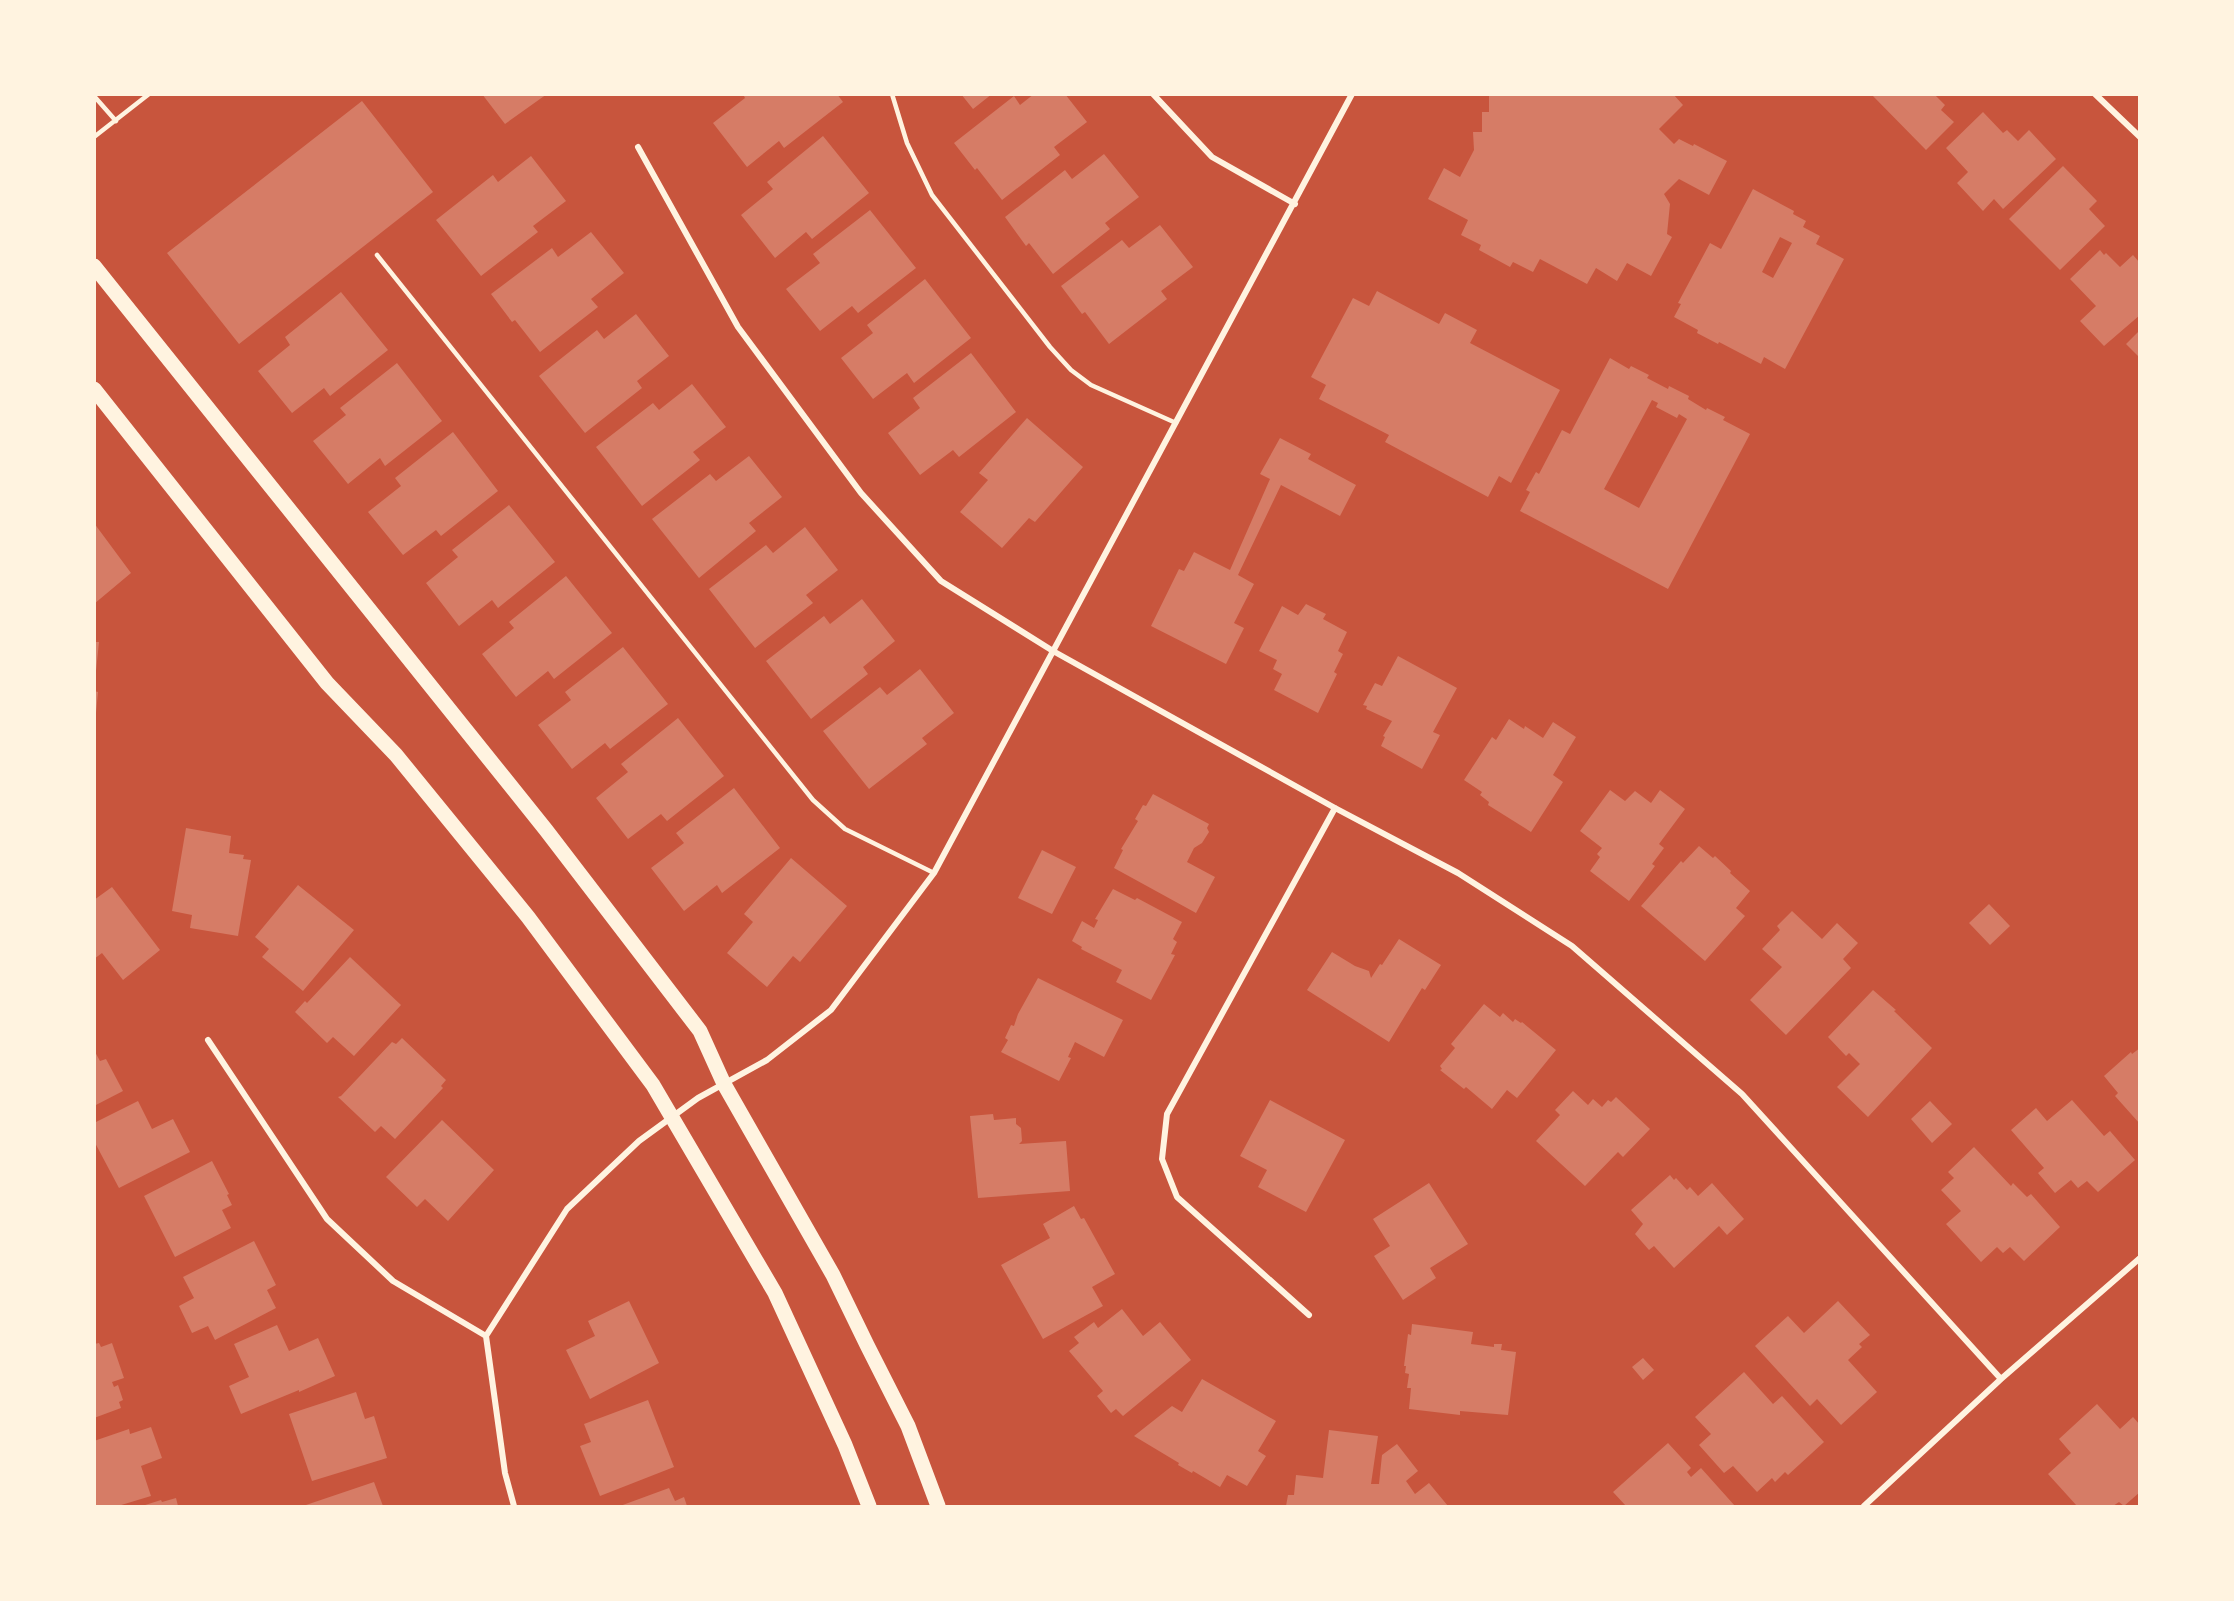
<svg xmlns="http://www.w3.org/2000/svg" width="2234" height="1601" font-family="Quicksand,sans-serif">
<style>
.building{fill:#d67c66;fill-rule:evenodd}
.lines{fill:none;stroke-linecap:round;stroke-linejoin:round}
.service{stroke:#fff3e0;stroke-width:4.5}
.minor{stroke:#fff3e0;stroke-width:6}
.primary{stroke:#fff3e0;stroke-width:15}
</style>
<rect width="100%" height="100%" fill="#c8553d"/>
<path class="building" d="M482 94H547L505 124Z
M743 94H837L843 102 784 148 779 141 747 167 713 123 745 98Z
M961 94H992L973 109Z
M1034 94H1065L1087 122 1054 147 1060 155 1002 200 977 168 975 170 954 143 1014 96 1020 105Z
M1489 94H1673L1683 105 1659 129 1674 144 1679 139 1693 146 1694 144 1727 161 1709 195 1679 179 1664 194 1670 204 1667 234 1672 237 1651 276 1627 263 1617 281 1596 268 1587 284 1540 259 1533 272 1513 262 1510 267 1479 250 1481 245 1461 235 1468 220 1428 199 1444 168 1460 177 1474 150 1473 132H1482V112H1489Z
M1871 94H1934L1945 105 1941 110 1954 122 1926 150Z
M362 101 433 192 239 344 167 253Z
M1983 112 2003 133 2007 130 2018 141 2029 130 2056 159 2003 209 1994 199 1983 211 1957 183 1968 172 1946 148Z
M823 136 869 193 812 239 806 232 775 258 741 215 773 189 767 182Z
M1104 154 1139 197 1105 223 1110 229 1053 274 1029 243 1026 246 1005 217 1065 170 1072 179Z
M531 156 566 201 533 226 538 232 481 276 436 220 493 175 498 182Z
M2063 166 2097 201 2089 209 2105 226 2060 270 2009 219Z
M1753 189 1794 211 1793 214 1806 221 1803 227 1820 236 1816 244 1844 259 1785 369 1764 357 1761 364 1719 342 1718 344 1697 333 1698 330 1674 317 1681 304 1678 303 1710 243 1721 249ZM1780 237 1792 243 1773 278 1762 272Z
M870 210 916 268 858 313 852 306 820 331 786 289 820 263 813 254Z
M1160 225 1193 267 1161 291 1167 299 1109 344 1085 312 1082 314 1061 286 1122 240 1129 248Z
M591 232 624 273 591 299 598 307 540 352 515 320 512 322 491 294 552 248 558 257Z
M2100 250 2104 255 2106 253 2120 267 2133 255 2140 263V315L2104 346 2080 321 2096 306 2070 279Z
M925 279 971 338 914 383 907 373 873 399 841 358 873 333 867 325Z
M1377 291 1439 324 1445 313 1477 330 1470 343 1560 390 1511 483 1499 476 1488 497 1385 442 1389 435 1319 399 1326 385 1311 377 1353 298 1369 306Z
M341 292 388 350 330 396 324 388 292 413 258 371 290 345 285 337Z
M636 314 669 356 637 381 642 388 585 433 539 376 597 330 604 339Z
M2140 330V358L2126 344Z
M971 353 1016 412 959 457 953 450 920 475 888 433 920 408 913 398Z
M1610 358 1629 369 1631 366 1649 375 1647 378 1668 389 1669 386 1689 396 1688 399 1706 410 1707 408 1725 417 1723 420 1750 434 1668 589 1520 511 1530 492 1526 490 1536 472 1539 474 1562 430 1570 434ZM1652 400 1658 403 1656 407 1677 418 1679 414 1687 419 1639 508 1604 489Z
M397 363 442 421 385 466 380 458 348 484 313 441 346 415 340 408Z
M692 384 726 427 693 452 700 460 642 506 596 447 653 403 659 410Z
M1027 418 1083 467 1035 522 1029 518 1002 548 960 512 988 480 979 473Z
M453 432 498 491 441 536 436 530 403 555 368 512 401 486 395 478Z
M1280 438 1311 454 1308 459 1356 485 1340 516 1281 485 1238 575 1254 584 1234 623 1244 628 1226 664 1151 626 1179 569 1184 571 1194 552 1230 570 1270 479 1260 474Z
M749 456 782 497 749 523 756 531 699 578 652 519 710 474 716 481Z
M509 505 555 562 498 608 492 600 459 626 426 583 458 557 452 550Z
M94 523 131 573 94 604Z
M805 527 838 570 806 595 813 603 755 648 709 589 766 545 773 553Z
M566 576 612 633 554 679 548 671 516 697 482 654 514 628 509 622Z
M862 599 895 641 863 667 868 674 811 719 766 661 824 616 830 624Z
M1306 604 1326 614 1323 619 1347 632 1338 651 1343 654 1334 672 1337 674 1318 713 1274 690 1282 674 1273 669 1277 660 1259 651 1282 606 1298 615Z
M94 642H99L96 671H94Z
M623 647 668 704 610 749 605 743 572 769 538 725 571 700 565 692Z
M1398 656 1457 688 1433 732 1440 735 1422 769 1381 746 1385 737 1383 736 1392 721 1366 709 1367 706 1363 705 1375 683 1382 686Z
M920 669 954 713 922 738 927 744 869 789 823 731 880 687 887 695Z
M94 691 98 692 96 713H94Z
M678 718 724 776 667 821 661 814 628 839 596 798 628 772 621 764Z
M1509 719 1524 729 1525 726 1543 738 1553 722 1576 737 1553 775 1563 782 1531 832 1488 805 1489 802 1480 795 1482 792 1464 780 1492 737 1496 740Z
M734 788 780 848 722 893 717 885 684 911 651 868 684 843 676 833Z
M1610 790 1625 801 1635 791 1651 803 1660 790 1685 809 1659 844 1664 848 1652 864 1655 866 1629 901 1590 871 1600 857 1597 854 1602 848 1580 831Z
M1153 794 1209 824 1207 828 1209 832 1202 843 1194 848 1187 862 1215 877 1196 913 1114 868 1123 850 1121 849 1138 821 1135 819 1143 805 1146 806Z
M186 828 231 836 229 853 244 855 243 859 251 860 238 936 190 928 192 915 172 911Z
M1699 846 1713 858 1715 856 1731 871 1730 873 1750 891 1736 908 1745 916 1705 961 1641 906 1681 861 1683 863Z
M1042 850 1076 867 1052 914 1018 898Z
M791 858 847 906 800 962 793 956 767 987 727 953 753 922 744 914Z
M298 885 354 930 303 991 262 957 269 949 255 937Z
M112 887 160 950 123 980 102 953 94 959V900Z
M1113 889 1135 900 1137 898 1182 922 1173 939 1177 942 1171 954 1175 955 1151 1000 1116 982 1122 970 1081 949 1082 947 1072 941 1082 921 1094 928 1098 920 1095 919Z
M1989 904 2010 926 1990 945 1969 923Z
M1792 911 1822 939 1837 923 1858 943 1843 959 1851 968 1786 1035 1750 1000 1782 967 1762 949 1780 930 1777 926Z
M1399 939 1441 965 1425 990 1422 988 1389 1042 1307 990 1332 952 1355 966 1369 971 1371 978 1380 964 1382 965Z
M350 957 401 1005 354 1056 333 1037 327 1043 295 1012 305 1001 307 1003Z
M1038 978 1123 1020 1104 1057 1075 1042 1068 1057 1071 1058 1059 1081 1001 1052 1008 1040 1005 1038 1011 1025 1014 1026 1018 1014Z
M1873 990 1896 1010 1894 1011 1932 1048 1868 1117 1837 1087 1860 1064 1849 1053 1846 1056 1828 1037Z
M1484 1004 1500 1017 1503 1013 1513 1022 1515 1019 1521 1023 1522 1022 1556 1050 1517 1098 1507 1090 1492 1109 1466 1087 1464 1089 1440 1070 1442 1069 1440 1066 1455 1048 1451 1044Z
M402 1038 446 1080 441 1086 443 1088 395 1139 381 1126 375 1132 338 1097 341 1096 392 1042 396 1044Z
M2140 1048V1124L2115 1096 2118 1093 2104 1076 2131 1052 2132 1054Z
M94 1050 100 1061 106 1059 123 1091 94 1106Z
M1573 1091 1588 1105 1593 1099 1602 1107 1608 1100 1611 1102 1616 1097 1650 1129 1623 1157 1618 1152 1585 1186 1536 1141 1560 1115 1555 1110Z
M1270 1100 1345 1140 1306 1212 1258 1187 1267 1170 1240 1156Z
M2072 1100 2104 1136 2110 1131 2135 1160 2098 1192 2087 1181 2078 1188 2071 1180 2055 1193 2038 1173 2044 1168 2011 1130 2036 1108 2047 1121Z
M138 1101 152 1129 173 1119 190 1152 119 1188 94 1141V1123Z
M1930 1101 1952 1124 1932 1143 1911 1119Z
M993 1114 994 1120 1016 1118V1124L1021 1128 1022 1141 1019 1144 1066 1141 1070 1191 978 1198 970 1116Z
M442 1120 494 1170 448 1221 425 1199 417 1207 386 1177Z
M1974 1147 2011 1186 2013 1183 2027 1197 2031 1194 2060 1227 2024 1261 2010 1247 2003 1253 1997 1247 1981 1262 1946 1224 1961 1211 1941 1190 1954 1178 1948 1172Z
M212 1161 229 1194 227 1195 232 1205 222 1210 231 1228 175 1257 144 1196Z
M1670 1175 1674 1180 1676 1178 1687 1190 1690 1187 1698 1196 1712 1183 1744 1219 1727 1235 1719 1226 1674 1268 1654 1246 1649 1250 1635 1234 1643 1224 1631 1210Z
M1429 1183 1468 1244 1430 1268 1436 1278 1403 1300 1374 1256 1390 1246 1373 1219Z
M1074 1206 1081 1219 1084 1218 1115 1274 1092 1287 1103 1306 1043 1339 1001 1265 1050 1238 1043 1224Z
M254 1241 276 1285 267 1290 276 1308 215 1340 208 1326 192 1333 179 1306 194 1298 183 1277Z
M629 1301 659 1363 590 1399 566 1350 595 1336 588 1321Z
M1838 1301 1870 1335 1859 1344 1862 1347 1848 1360 1877 1392 1841 1425 1817 1399 1810 1406 1755 1346 1788 1316 1804 1333Z
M1122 1309 1143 1336 1160 1322 1191 1360 1123 1416 1116 1409 1111 1413 1097 1396 1103 1391 1069 1351 1079 1343 1074 1337 1094 1322 1098 1328Z
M1412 1324 1473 1332 1471 1344 1494 1347V1344H1502L1501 1350 1516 1352 1508 1415 1460 1411V1415L1409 1409 1411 1388H1407L1409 1374 1405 1373 1406 1366H1404L1408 1334 1411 1335Z
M277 1325 289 1351 318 1338 335 1376 299 1392V1390L241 1414 229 1386 249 1377 234 1344Z
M99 1343 101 1347 112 1343 124 1378 112 1382 114 1387 118 1385 123 1400 119 1402 121 1408 94 1418V1344Z
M1643 1358 1654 1370 1643 1380 1632 1367Z
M1744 1372 1773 1404 1782 1396 1824 1442 1788 1475 1785 1472 1775 1482 1772 1478 1757 1492 1733 1466 1724 1473 1699 1445 1711 1434 1695 1417Z
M1202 1379 1276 1421 1258 1451 1266 1456 1247 1486 1227 1475 1220 1487 1193 1471 1192 1473 1178 1465 1179 1463 1134 1436 1172 1406 1182 1412Z
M356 1392 365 1419 374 1416 387 1458 312 1481 289 1414Z
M648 1400 674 1467 600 1496 580 1446 591 1442 584 1424Z
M2097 1404 2120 1429 2133 1417 2140 1425V1492L2124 1506 2119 1502 2113 1506H2077L2048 1474 2071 1453 2059 1439Z
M151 1427 162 1458 141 1466 151 1496 118 1506H94V1441L129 1429 130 1434Z
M1329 1430 1378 1436 1371 1484H1379L1382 1455 1397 1444 1418 1471 1406 1481 1415 1494 1429 1483 1448 1506H1286L1288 1495H1294L1296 1475 1323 1478Z
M1668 1443 1691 1468 1687 1472 1691 1477 1701 1468 1735 1506H1626L1613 1492Z
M374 1482 383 1506H303Z
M669 1488 675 1501 684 1497 687 1506H620Z
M176 1498 178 1506H142L161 1500 162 1502Z"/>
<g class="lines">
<path class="service" d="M892 94 907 143 932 195 1050 347 1071 370 1091 385 1176 423
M94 96 116 121
M94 137 149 94
M377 255 813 800 845 829 934 873"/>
<path class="minor" d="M1153 94 1212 157 1295 204
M2095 94 2140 137
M638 147 738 327 861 493 941 581 1053 651 1335 808 1458 873 1572 946 1742 1094 2001 1379
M208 1040 327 1219 393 1281 486 1336
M1309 1315 1177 1197 1162 1159 1167 1114 1335 808
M514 1506 505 1473 486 1336 567 1209 639 1141 698 1098 767 1060 831 1010 934 873 1352 94
M1864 1506 2001 1379 2140 1258"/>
<path class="primary" d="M94 266 546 830 700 1031 724 1084 833 1275 867 1345 908 1426 938 1506
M94 389 327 683 396 755 528 917 653 1085 775 1293 845 1445 869 1506"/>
</g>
<rect width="2234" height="1601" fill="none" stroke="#fff3e0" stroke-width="192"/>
</svg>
